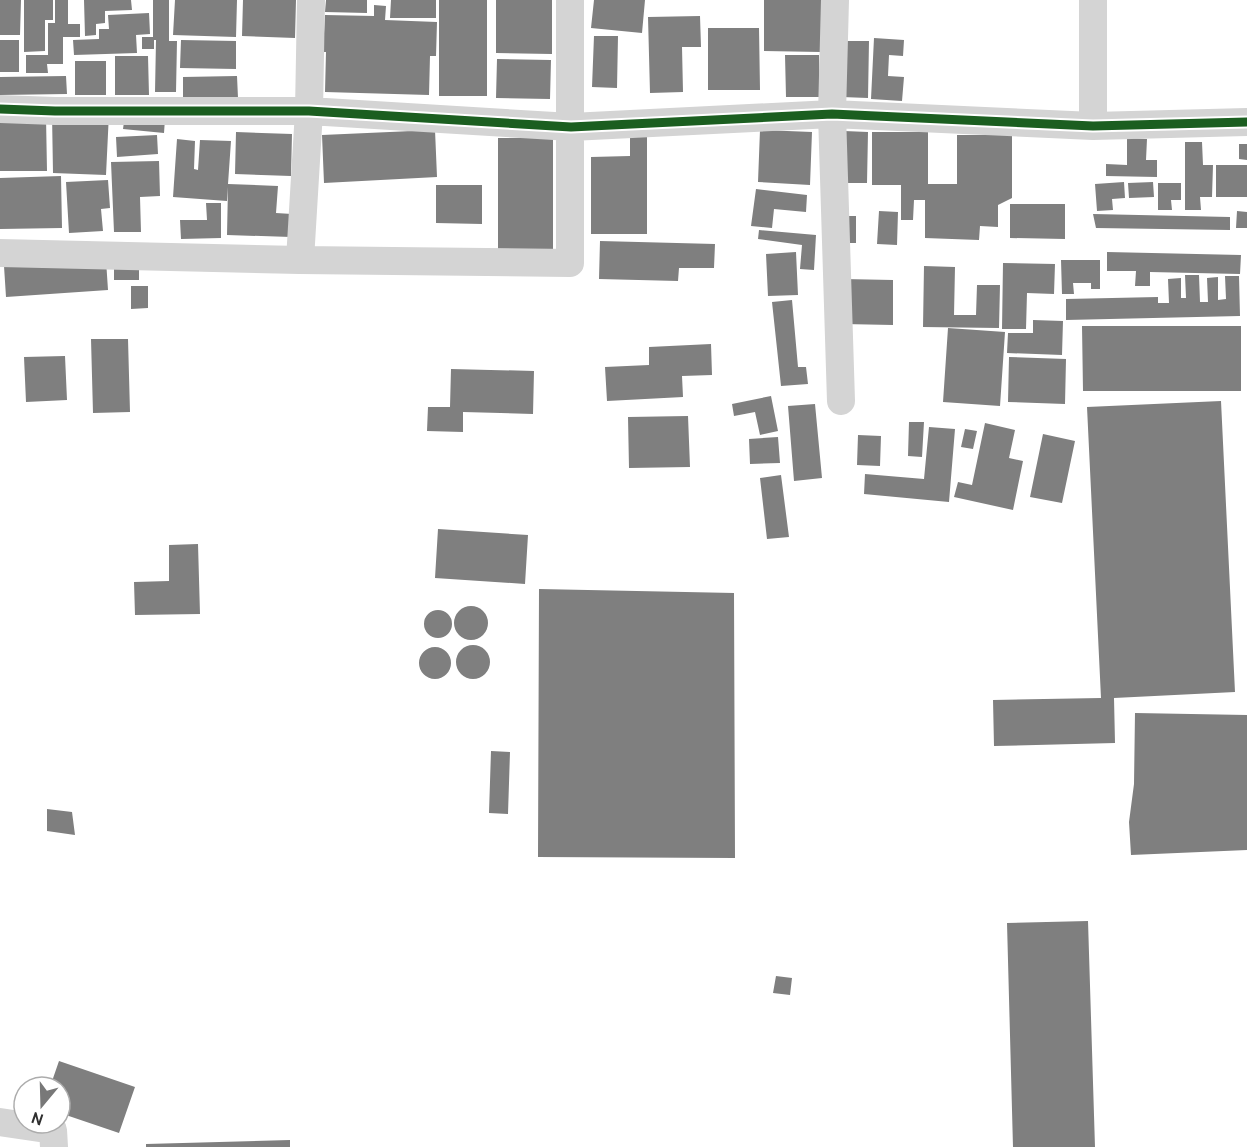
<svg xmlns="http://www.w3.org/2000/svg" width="1247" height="1147" font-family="Cabin,sans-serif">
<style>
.building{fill:#7f7f7f}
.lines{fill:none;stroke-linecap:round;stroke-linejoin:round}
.minor{stroke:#d4d4d4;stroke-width:28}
.cycleway-casing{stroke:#fff;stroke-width:13}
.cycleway{stroke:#1b5e20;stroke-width:9}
</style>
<rect width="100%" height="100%" fill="#fff"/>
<path class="building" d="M0 0H21L20 35H0Z
M24 0H53V20H45V51L24 52Z
M55 0H68V24H80V37H63V64H47L48 73H26V55H48V23H55Z
M84 0H131L132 10 105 11V23L96 24V35L85 36Z
M153 0H169V41H177L176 92H155L156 40H154V49H142V37H153Z
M175 0H237L236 37 173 35Z
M243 0H296L295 38 242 36Z
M326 0H367V13L325 12Z
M391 0H436V18H390Z
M439 0H487V96H439Z
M496 0H552V54L496 53Z
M594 0H645L642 33 591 28Z
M764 0H821V52L764 51Z
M374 5 386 6 385 20 437 22 436 56H430L429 95 325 92 326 52H323L325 15 374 16Z
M149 13 150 34 136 35 137 53 74 55 73 40 99 39V29H109L108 15Z
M700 16 701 47H682L683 92 650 93 648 17Z
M708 28H759L760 90H708Z
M594 36H618L617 88 592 87Z
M874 38 904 40 903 56 889 55 888 76 904 77 902 101 871 99Z
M0 40H19V72H0Z
M181 40 236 41V69L180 68Z
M844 41H869L868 98 842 97Z
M785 55H819L820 97H786Z
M115 56H148L149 95H115Z
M497 59 551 60 550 99 496 98Z
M75 61H106V95H75Z
M66 76 67 94 0 95V77Z
M237 76 238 98 183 100V77Z
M109 113 106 175 53 173 52 114Z
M125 115 165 119 164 133 123 129Z
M46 117 47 171H0V118Z
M435 130 437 177 324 183 322 135Z
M760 130 812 132 810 185 758 182Z
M630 131H647V234H591V157L630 156Z
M844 131 868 132 867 183H843Z
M236 132 292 134 291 176 235 174Z
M872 132H928V184H957V135H1012V198L998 205V227L980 226 979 240 925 238V200H914L913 220H901V185H872Z
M157 135 158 154 117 157 116 137Z
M498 138H553V262H498Z
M1127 138 1147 139 1146 160H1157V177L1106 176V164L1127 165Z
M177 139 195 141 194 169 198 170 200 140 231 141 228 184 278 186 276 213 292 214 291 237 227 235 228 187 227 201 173 197Z
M1185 142H1202L1203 165H1213L1212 197H1200L1201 210H1185Z
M1239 144H1247V160L1239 159Z
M159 161 160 196 140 197 141 232H114L111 162Z
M1216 165H1247V197H1216Z
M61 176 62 228 0 229V178Z
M108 180 110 208 101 209 103 231 69 233 66 182Z
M1124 182 1125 198 1112 199 1113 210 1097 211 1095 184Z
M1153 182 1154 197 1129 198 1128 183Z
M1158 183H1181V200H1171L1172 210H1158Z
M436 185H482V224L436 223Z
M756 189 807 195 806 212 774 209 772 228 751 226Z
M206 203H221V238L181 239 180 220H207Z
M1010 204H1065V239L1010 238Z
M879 211 898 212 897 245 877 244Z
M1237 211 1247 212V228H1236Z
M1093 214 1230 217V230L1096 228Z
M842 216H856V243H842Z
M759 230 816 235 814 270 800 269 802 245 758 239Z
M600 241 715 244 714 268H679L678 281 599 279Z
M796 252 798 295 768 296 766 254Z
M1107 252 1241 255 1240 274 1150 272V286H1135L1136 271H1107Z
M106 260 108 290 6 297 4 266Z
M1061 260H1100V289H1091V283H1073L1074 294H1062Z
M1003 263 1055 264 1054 294 1027 293 1026 329H1002Z
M114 264H139V280H114Z
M924 266 955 267 954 315H976L977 285H1000L999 328 923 327Z
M1185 275H1199L1200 302H1208L1207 278 1218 277V300L1226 299 1225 276H1239L1240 316 1066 320V299L1158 297V303H1169L1168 279 1181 278V298H1186Z
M843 279 893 280V325L843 324Z
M131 286H148V308L131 309Z
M792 300 798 367H806L808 384 781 386 772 302Z
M1033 320 1063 321 1062 355 1007 353 1008 333H1033Z
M1082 326H1241V391H1083Z
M948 328 1005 332 1000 406 943 402Z
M91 339H128L130 412 93 413Z
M711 344 712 375 682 376 683 397 607 401 605 367 649 365V347Z
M65 356 67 400 26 402 24 357Z
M1009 357 1066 359 1065 404 1008 402Z
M451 369 534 371 533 414 463 412V432L427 431 428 407H450Z
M771 396 778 431 760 435 755 412 734 416 732 404Z
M1221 401 1235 692 1114 698 1115 743 994 746 993 700 1101 698 1087 407Z
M815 404 822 478 794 481 788 406Z
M688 416 690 467 629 468 628 417Z
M909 422H924L922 457 908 456Z
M985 423 1015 430 1009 458 1023 461 1013 510 954 497 958 482 972 485Z
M929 427 955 429 949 502 864 494 865 474 924 479Z
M965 429 977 431 973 449 961 447Z
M1043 434 1075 441 1062 503 1030 497Z
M858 435 881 436 880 466 857 465Z
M778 437 780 463 750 464 749 439Z
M781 475 789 537 767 539 760 478Z
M438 529 528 535 525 584 435 578Z
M198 544 200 614 135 615 134 582 169 581V545Z
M539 589 734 593 735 858 538 857Z
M454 623a17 17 0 1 1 34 0a17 17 0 1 1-34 0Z
M424 624a14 14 0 1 1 28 0a14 14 0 1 1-28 0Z
M456 662a17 17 0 1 1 34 0a17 17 0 1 1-34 0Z
M419 663a16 16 0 1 1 32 0a16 16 0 1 1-32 0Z
M1135 713 1247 715V850L1131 855 1129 822 1134 784Z
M491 751 510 752 508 814 489 813Z
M47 809 72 812 75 835 47 831Z
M1088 921 1095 1147H1013L1007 923Z
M776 976 792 978 790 995 773 993Z
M59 1061 135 1087 119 1133 60 1113V1087H50Z
M290 1140V1147H146V1144Z"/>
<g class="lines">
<path class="minor" d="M835 0 832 114 841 401
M0 109 55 111H309L571 127 832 114 1093 126 1247 122
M1093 126V0
M0 253 300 260 570 263V0
M300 260 309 111 311 0
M0 1122 53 1130 54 1147"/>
<g class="cycleway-casing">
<path id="cycleway" d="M0 109 55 111H309L571 127 832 114 1093 126 1247 122"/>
</g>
<use href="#cycleway" class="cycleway"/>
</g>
<g transform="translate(42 1105) rotate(199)"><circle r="28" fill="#ffffff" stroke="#acacac" stroke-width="1.5"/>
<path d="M0-4.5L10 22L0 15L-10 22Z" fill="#787878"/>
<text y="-9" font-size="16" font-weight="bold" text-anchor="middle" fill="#2f2f2f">N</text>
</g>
</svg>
